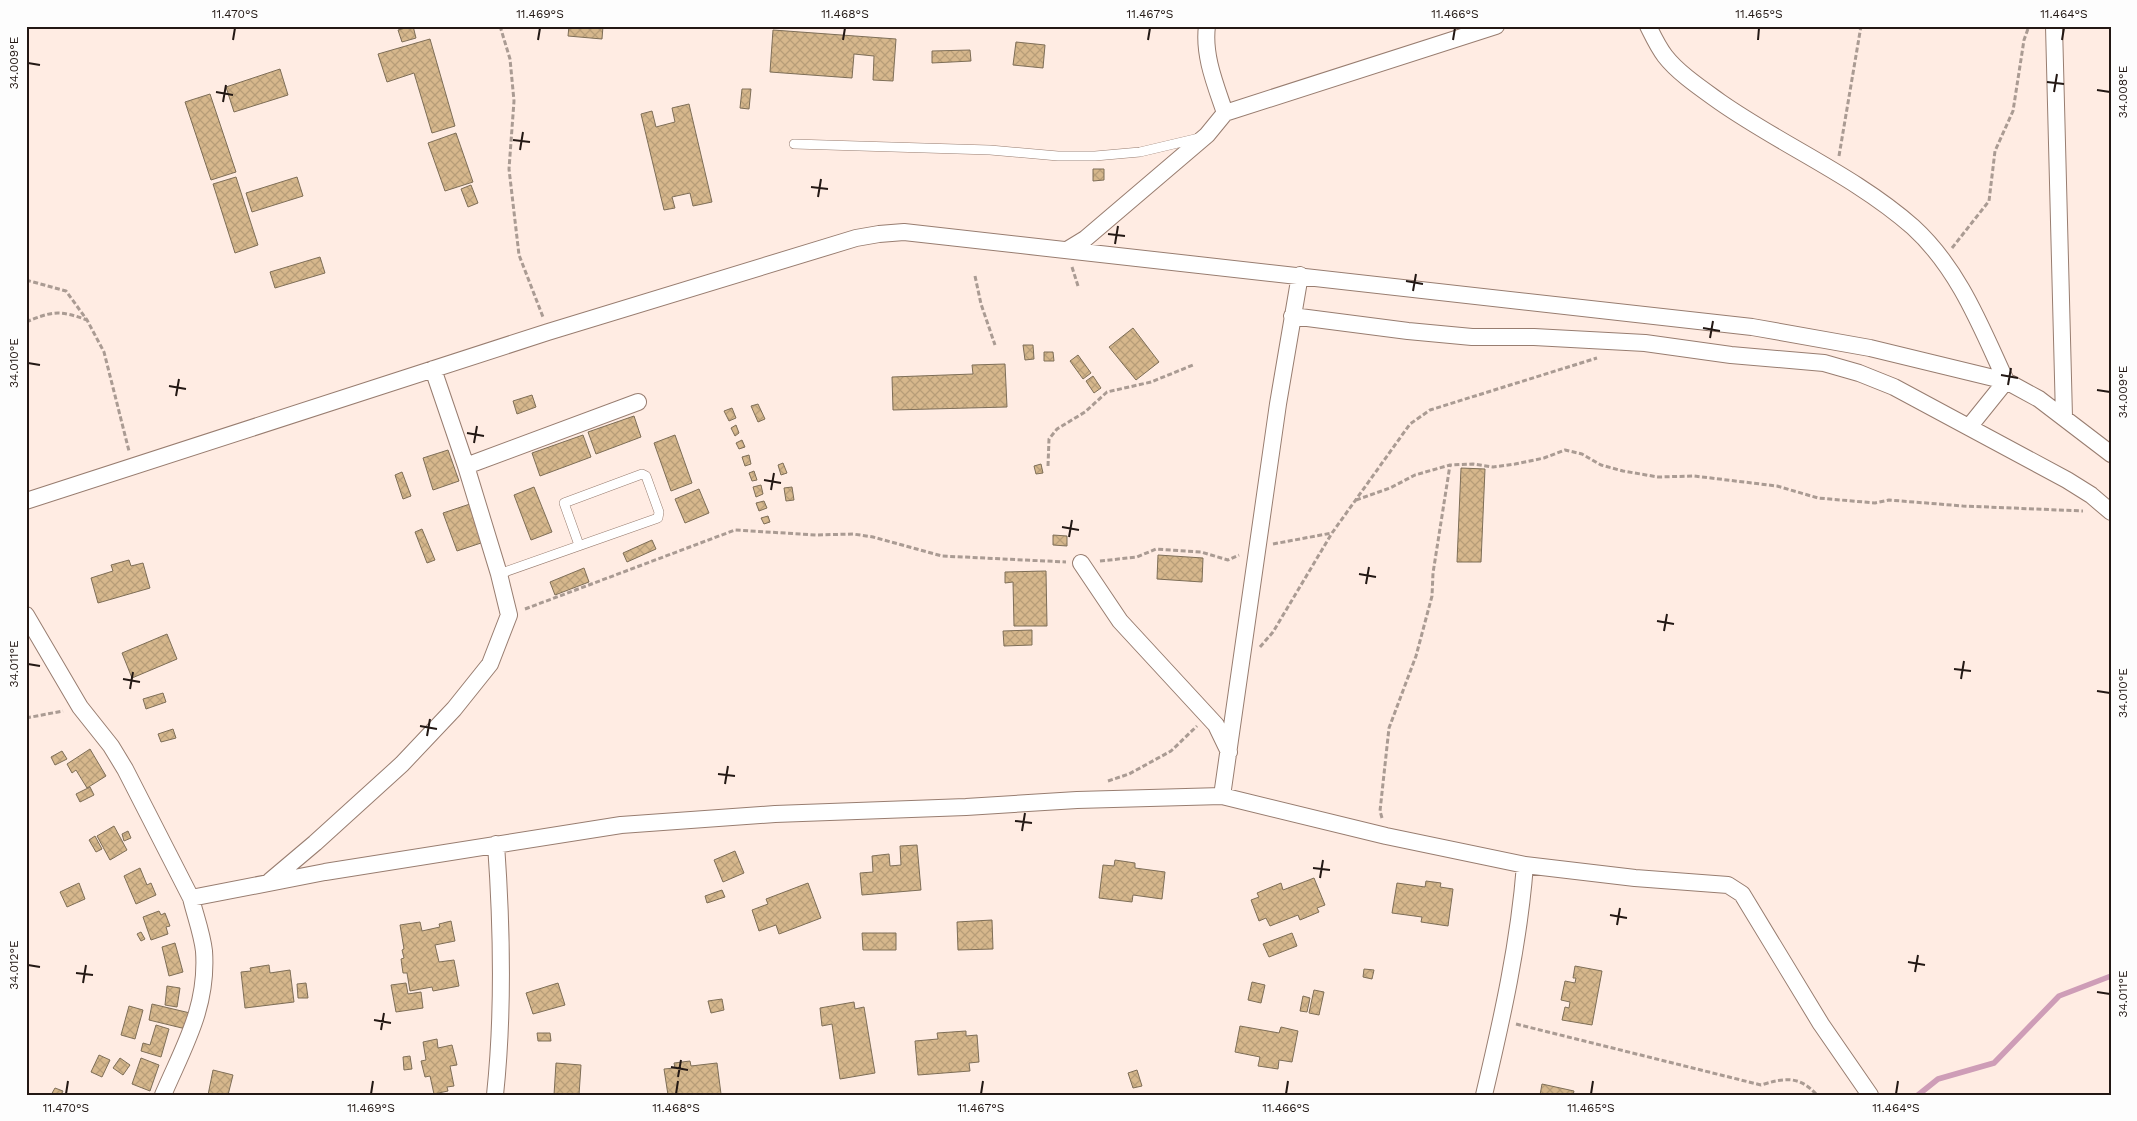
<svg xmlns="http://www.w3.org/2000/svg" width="2137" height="1121" font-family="'Work Sans',sans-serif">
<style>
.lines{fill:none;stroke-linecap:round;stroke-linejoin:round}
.stream{stroke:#ce9db7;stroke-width:5.5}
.building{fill:url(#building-cross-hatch);stroke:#7e6e57}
.lane-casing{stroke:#987d70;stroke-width:10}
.street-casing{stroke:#987d70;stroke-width:18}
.path{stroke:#aa9b93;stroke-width:3;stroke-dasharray:5 2.5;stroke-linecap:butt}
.lane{stroke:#fff;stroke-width:9}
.street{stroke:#fff;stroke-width:16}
.ticks{fill:none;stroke:#231814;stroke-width:2}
.neatline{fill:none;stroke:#231814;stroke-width:2}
.ticks-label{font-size:12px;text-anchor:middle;fill:#231814}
</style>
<defs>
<pattern id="building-cross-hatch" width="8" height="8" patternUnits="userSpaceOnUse" patternTransform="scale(1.25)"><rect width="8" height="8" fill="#d6b78c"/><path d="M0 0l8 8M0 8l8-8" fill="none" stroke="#b79d78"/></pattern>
</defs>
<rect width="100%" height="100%" fill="#ffece3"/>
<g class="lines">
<path class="stream" d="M1918 1095 1938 1079 1994 1063 2059 996 2111 976"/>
</g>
<path class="building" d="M413 26 416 38 402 42 398 30Z
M569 26H603L602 39 568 36Z
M773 30 896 39 893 81 873 80 874 56 854 54 852 78 770 72Z
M430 39 455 126 432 133 414 73 387 82 378 54Z
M1016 42 1045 45 1043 68 1013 65Z
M970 50 971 61 932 63V51Z
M280 69 288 95 234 112 226 87Z
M742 89H751L749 109 740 108Z
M210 94 236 172 211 180 185 102Z
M689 104 712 202 693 206 690 193 672 197 675 208 664 210 641 114 652 111 656 127 675 122 672 108Z
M456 133 473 182 445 191 428 143Z
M1093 169H1104V180L1093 181Z
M236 177 258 245 235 253 213 184Z
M297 177 303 196 252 212 246 193Z
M471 185 478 203 468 207 461 189Z
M320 257 325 273 275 288 270 272Z
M1133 328 1159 362 1136 380 1109 347Z
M1023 345H1033L1034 359 1025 360Z
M1044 352H1053L1054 361H1044Z
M1078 355 1091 373 1083 379 1070 361Z
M1005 364 1007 407 893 410 892 377 973 374 972 365Z
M1093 376 1101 388 1094 393 1086 381Z
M532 395 536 407 517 414 513 401Z
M758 404 765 419 758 422 751 406Z
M732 408 736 418 729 421 724 411Z
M634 416 641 437 596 454 588 432Z
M736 425 739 433 735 436 731 428Z
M583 435 591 457 540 476 532 453Z
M675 435 692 483 671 491 654 443Z
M742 440 745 447 739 449 736 443Z
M448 450 459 481 433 490 423 458Z
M749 455 751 464 745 466 742 457Z
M783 463 787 473 781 475 778 465Z
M1041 464 1043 473 1036 474 1034 466Z
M1461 468 1485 469 1481 562H1457Z
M754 471 757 480 752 481 749 473Z
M402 472 411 496 403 499 395 475Z
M761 485 763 494 756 497 753 487Z
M534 487 552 532 531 540 514 495Z
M792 487 794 500 786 501 784 488Z
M699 489 709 513 685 523 675 499Z
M764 501 767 508 759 511 756 503Z
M470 504 484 542 457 551 443 513Z
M768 516 770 522 764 524 761 518Z
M422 529 435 560 427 563 415 532Z
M1053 535 1067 536V546L1053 545Z
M652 540 656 549 627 562 623 553Z
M1158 555 1203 558 1202 582 1157 579Z
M129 560 131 566 143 563 150 588 98 603 91 578 113 571 111 565Z
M584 568 589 582 555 595 550 582Z
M1046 571 1047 626H1014L1013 582 1005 583V572Z
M1032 630V645L1004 646 1003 631Z
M167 634 177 659 132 678 122 653Z
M163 693 166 702 146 709 143 699Z
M173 729 176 738 161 742 158 734Z
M90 749 106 776 87 788 76 770 72 773 67 764Z
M62 751 67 759 55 765 51 757Z
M90 787 94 795 80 802 76 794Z
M114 826 127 850 110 860 97 836Z
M128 831 131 838 124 841 122 834Z
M95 836 102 849 96 852 89 840Z
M917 845 921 890 862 895 860 873 873 872 872 856 889 854 890 866 901 865 900 846Z
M735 851 744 873 723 882 714 860Z
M1115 860 1135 863V868L1165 872 1162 899 1133 895 1132 902 1099 898 1103 865 1114 866Z
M140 868 147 885 151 883 156 895 136 904 124 876Z
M1314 878 1325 905 1317 908 1319 912 1300 920 1298 915 1270 926 1266 918 1259 921 1251 900 1259 897 1257 893 1281 883 1283 890Z
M1426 881 1441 883 1440 887 1453 889 1448 926 1421 922 1422 917 1392 913 1397 883 1425 887Z
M79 883 85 899 67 907 60 892Z
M808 883 821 918 779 934 776 925 759 931 752 910 768 904 766 899Z
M722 890 725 897 707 903 705 896Z
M159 911 161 915 165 913 170 926 166 927 168 934 151 940 143 917Z
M992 920 993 949 958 950 957 922Z
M451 921 455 941 435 945 439 962 454 960 459 986 433 991 432 987 410 991 407 973H403L401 959 404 958 402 950 404 949 400 925 420 922 422 931 440 927 439 924Z
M141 932 145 939 141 941 137 934Z
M862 933H896V950H863Z
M1292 933 1297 946 1269 957 1263 944Z
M175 943 183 972 169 976 162 947Z
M269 965 270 973 290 970 294 1002 245 1008 241 972 251 971 250 968Z
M1575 966 1602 971 1592 1025 1562 1020 1565 1007 1569 1008 1570 1002 1561 1000 1565 981 1575 983 1576 978H1573Z
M1364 969 1374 970 1372 979 1363 977Z
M1252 982 1265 985 1261 1003 1248 1000Z
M306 983 308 998H298L297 984Z
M406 983 408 994 421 992 423 1008 396 1012 391 985Z
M558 983 565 1005 533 1014 526 993Z
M167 986 180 988 177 1007 165 1005Z
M1314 990 1324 992 1319 1015 1309 1013Z
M1303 996 1310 998 1307 1012 1300 1011Z
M722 999 724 1010 711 1013 708 1001Z
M854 1002 855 1009 864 1007 875 1073 840 1079 832 1024 822 1026 820 1008Z
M152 1004 190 1013 186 1029 149 1020Z
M129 1006 143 1010 135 1039 121 1035Z
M156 1025 169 1029 161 1057 141 1051 143 1043 150 1045Z
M1240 1026 1279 1033 1281 1027 1298 1031 1292 1062 1279 1060 1278 1069 1258 1066 1260 1057 1235 1052Z
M966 1031V1036L977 1035 979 1062 969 1063 970 1071 918 1075 915 1041 938 1039 937 1033Z
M537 1033H550L551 1041H538Z
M437 1039 438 1048 452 1045 457 1065 450 1066 454 1086 447 1087 448 1091 434 1094 430 1076 425 1077 421 1061 426 1060 423 1042Z
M99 1055 110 1060 102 1077 91 1072Z
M410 1056 412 1069 404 1070 403 1057Z
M120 1058 130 1065 123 1075 113 1068Z
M141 1058 159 1065 150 1091 132 1084Z
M690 1061 691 1066 717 1063 721 1094 668 1095 664 1069 675 1068 674 1063Z
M556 1063 581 1065 579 1095H554Z
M213 1070 233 1075 228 1095H208Z
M1137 1070 1142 1086 1133 1088 1128 1073Z
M1542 1084 1574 1091 1573 1095H1540Z
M55 1088 63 1091 61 1095H51Z"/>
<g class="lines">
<g class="lane-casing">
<path id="lane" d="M794 144 990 150 1058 156H1095L1140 152 1199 138
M499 574 658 518 659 512 646 476 642 474 564 503 579 545"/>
</g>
<g class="street-casing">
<path id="street" d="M1207 26C1203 56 1216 86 1225 113
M1648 26C1653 36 1658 47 1665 56 1678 73 1702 89 1720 102 1783 146 1855 176 1913 227 1959 269 1981 327 2006 381
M2054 26 2064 417
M1067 250 1085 239 1207 135 1225 113 1496 26
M1292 316 1408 331 1472 337H1534L1645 343 1731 355 1824 363 1859 373 1894 387 2067 480 2091 495 2111 512
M1969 427 2006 381
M466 466 638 402
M26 501 548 332 856 238 879 234 904 232 1752 327 1870 348 2006 381 2039 399 2111 454
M1081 563 1120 621 1216 725 1229 752
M26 615 80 707 111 746 125 769 191 898 325 872 621 825 775 814 966 807 1077 800 1222 796 1386 836 1525 865C1519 943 1502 1019 1484 1095
M1222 796 1278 404 1300 275
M1525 865 1635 878 1728 885 1742 894 1821 1024 1870 1095
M270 881 315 843 402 764 454 709 490 664 509 615 499 574 466 466 433 369
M163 1095C184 1046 208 1007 204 951 202 933 195 915 191 898
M495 1095C504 1011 502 928 496 844"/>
</g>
<path class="path" d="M500 26 510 59 514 101 509 169 519 255 543 317
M1839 156 1861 26
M1952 248 1989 201 1995 151 2013 111 2024 40 2029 26
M1072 267 1078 286
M975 276 981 304 995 345
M26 280 66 291 87 320 104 352 129 451
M26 322C52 311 60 310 87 320
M1048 466 1049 439 1057 429 1085 412 1107 392 1151 382 1193 365
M1356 500 1390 488 1415 475 1450 465 1473 464 1493 467 1515 464 1544 458 1565 450 1582 454 1601 465 1623 471 1658 477 1694 476 1777 486 1818 498 1875 503 1889 500 1963 506 2083 511
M1273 544 1332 533
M1100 561 1137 557 1156 549 1201 552 1228 560 1239 555
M525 609 735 530 816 535 853 534 873 537 942 556 1066 562
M1260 647 1273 632 1332 533 1410 424 1430 410 1597 358
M26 718 63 711
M1108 781 1129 774 1171 751 1197 726
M1382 818 1380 811 1389 728 1416 656 1432 596 1433 573 1450 465
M1516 1024 1761 1085C1784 1078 1799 1075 1817 1095"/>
<use href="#lane" class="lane"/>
<use href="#street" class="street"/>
</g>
<path class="ticks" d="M233 40 235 28M538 40 540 28M843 40 845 28M1148 40 1150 28M1453 40 1455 28M1758 40 1759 28M2062 40 2064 28M28 63 40 65M2047 82 2064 84M2097 90 2110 92M216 92 233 95M2054 92 2057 74M223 102 226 85M513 140 530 142M520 150 523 132M811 187 828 189M818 197 821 179M1108 234 1125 236M1115 244 1118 226M1406 281 1423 284M1413 291 1416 274M1703 328 1720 331M1710 338 1713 321M28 363 40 365M2001 375 2018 378M2008 385 2011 368M169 386 186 389M2097 390 2110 392M176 396 179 379M467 433 484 436M474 443 477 426M764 480 781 483M771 490 774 473M1062 527 1079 530M1069 537 1072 520M1359 574 1376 577M1366 584 1369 567M1657 621 1674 624M1664 631 1667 614M28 664 40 666M1954 669 1971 671M123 679 140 682M1961 679 1964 661M130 689 133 672M2097 691 2110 693M420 726 437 729M427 736 430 719M718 774 735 776M725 784 728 766M1015 821 1032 823M1022 831 1025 813M1313 868 1330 870M1320 878 1323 860M1610 915 1627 918M1617 925 1620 908M1908 962 1925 965M28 965 40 967M1915 972 1918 955M76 973 93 975M83 983 86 965M2097 992 2110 994M374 1020 391 1023M381 1030 384 1013M671 1067 688 1070M678 1077 681 1060M66 1094 68 1081M371 1094 373 1081M676 1094 678 1081M981 1094 983 1081M1286 1094 1288 1081M1591 1094 1593 1081M1896 1094 1898 1081"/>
<rect width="2137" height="1121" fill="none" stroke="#fdfdfd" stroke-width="55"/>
<rect x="28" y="28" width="2082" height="1066" class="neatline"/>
<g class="ticks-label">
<text x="235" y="18">11.470°S</text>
<text x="540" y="18">11.469°S</text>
<text x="845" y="18">11.468°S</text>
<text x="1150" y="18">11.467°S</text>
<text x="1455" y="18">11.466°S</text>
<text x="1759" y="18">11.465°S</text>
<text x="2064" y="18">11.464°S</text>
<text transform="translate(14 63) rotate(-90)" y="4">34.009°E</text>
<text transform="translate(2123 92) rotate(-90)" y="4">34.008°E</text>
<text transform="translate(14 363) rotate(-90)" y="4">34.010°E</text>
<text transform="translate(2123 392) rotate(-90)" y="4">34.009°E</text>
<text transform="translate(14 664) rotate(-90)" y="4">34.011°E</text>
<text transform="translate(2123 693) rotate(-90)" y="4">34.010°E</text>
<text transform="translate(14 965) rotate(-90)" y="4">34.012°E</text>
<text transform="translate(2123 994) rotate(-90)" y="4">34.011°E</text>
<text x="66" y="1112">11.470°S</text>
<text x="371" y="1112">11.469°S</text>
<text x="676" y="1112">11.468°S</text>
<text x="981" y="1112">11.467°S</text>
<text x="1286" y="1112">11.466°S</text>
<text x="1591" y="1112">11.465°S</text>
<text x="1896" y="1112">11.464°S</text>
</g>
</svg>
